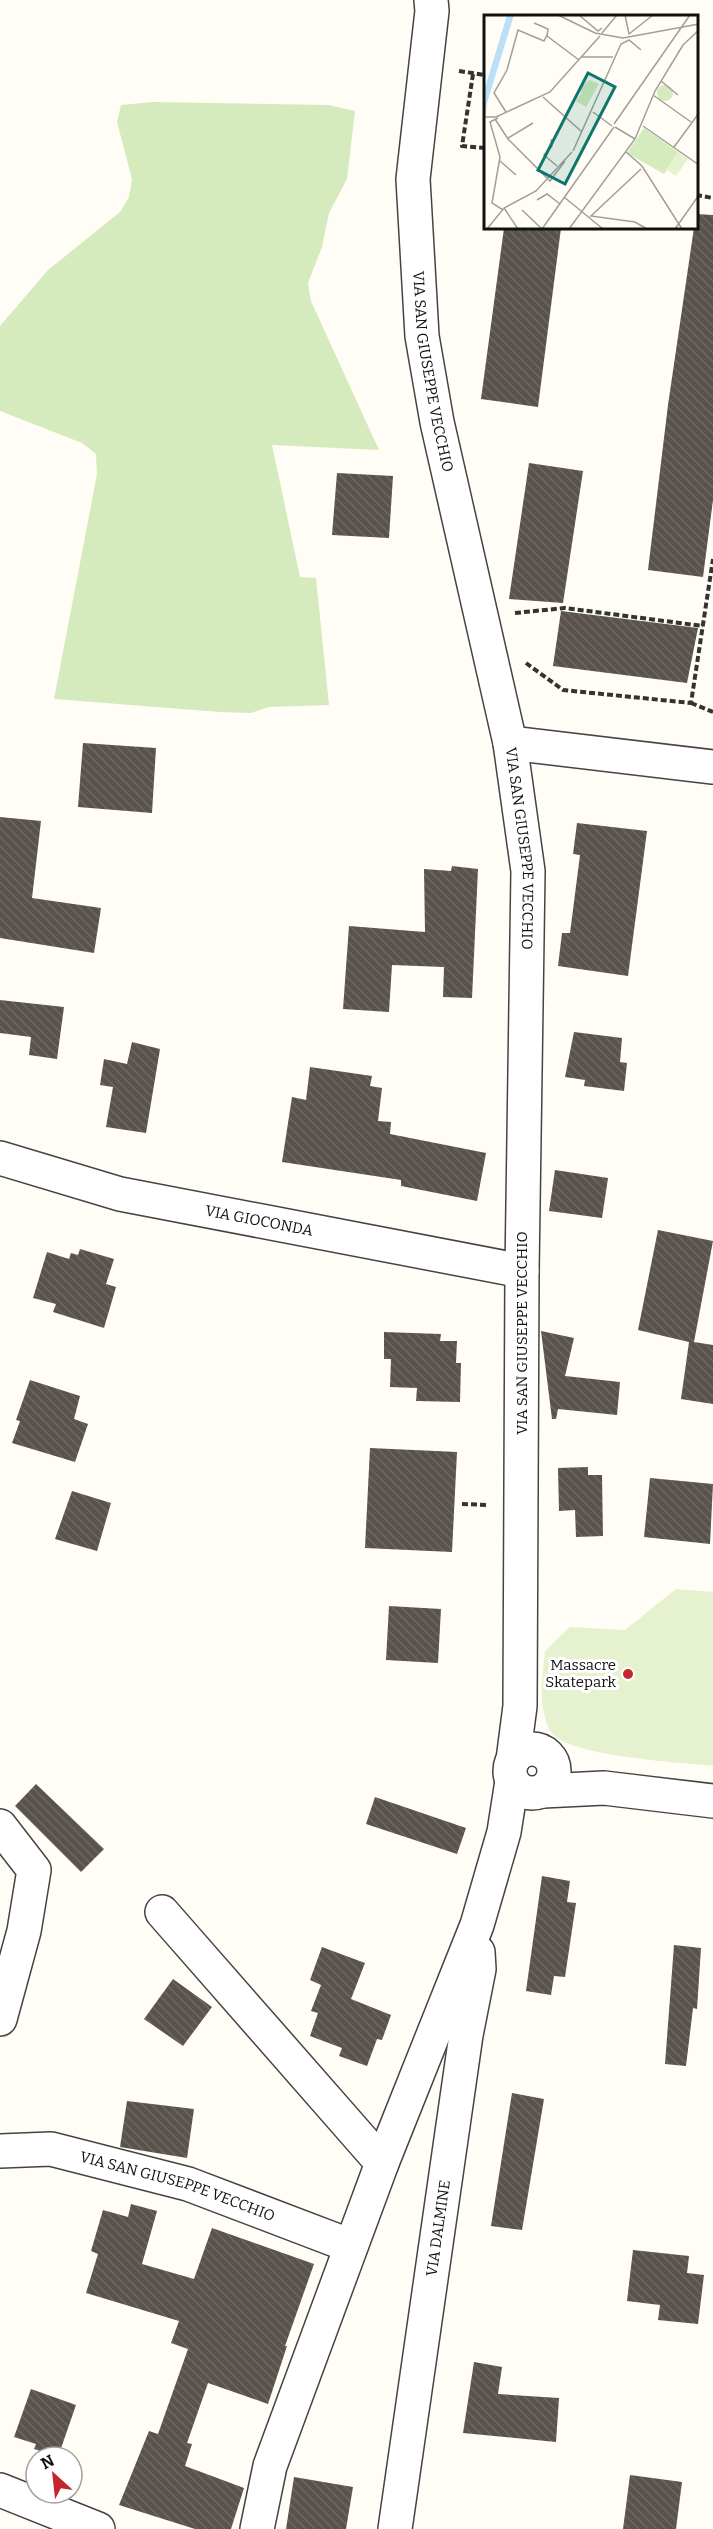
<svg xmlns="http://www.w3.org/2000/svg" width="713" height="2529" font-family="Bitter,serif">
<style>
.grass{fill:#d5ebbd}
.pitch{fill:#e6f2cf}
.building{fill:url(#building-back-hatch)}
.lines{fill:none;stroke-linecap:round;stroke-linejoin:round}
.minor-casing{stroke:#444;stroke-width:36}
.path{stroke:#333;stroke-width:4;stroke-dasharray:6 3;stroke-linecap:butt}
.minor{stroke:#fff;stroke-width:33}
.poi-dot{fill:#c4262e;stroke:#fff;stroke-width:2}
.labels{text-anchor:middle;stroke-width:6;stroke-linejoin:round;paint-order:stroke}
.street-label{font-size:15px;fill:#111;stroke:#fff}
.poi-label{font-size:15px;fill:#111;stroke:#fff;text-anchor:end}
.inset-road{fill:none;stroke:#a09f9a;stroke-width:1.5}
.view{fill:#0f766e;fill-opacity:0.15;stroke:#0f766e;stroke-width:3}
.inset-edge{fill:none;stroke:#111;stroke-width:3}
</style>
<defs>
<pattern id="building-back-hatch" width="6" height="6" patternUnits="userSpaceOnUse" patternTransform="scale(1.5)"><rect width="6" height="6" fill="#5a524d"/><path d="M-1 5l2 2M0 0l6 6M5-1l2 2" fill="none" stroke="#6d6662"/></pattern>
</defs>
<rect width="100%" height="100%" fill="#fffdf5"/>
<path class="grass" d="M153 102 329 105 355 111 347 179 329 213 322 247 308 283 311 301 321 323 379 450 272 445 300 577 316 578 329 705 269 707 251 713 220 712 54 699 97 474 96 454 82 443 0 411V326L48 270 120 212 129 197 132 179 117 122 121 105Z"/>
<path class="pitch" d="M676 1589 713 1592V1766C682 1762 561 1757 549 1729 538 1704 542 1678 545 1651L570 1627 625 1630Z"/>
<path class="building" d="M696 214 713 215V500L703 577 648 570 668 405Z
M504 228H561L538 407 481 399Z
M529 463 583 471 563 603 509 599Z
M337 473 393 476 389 538 332 535Z
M561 611 698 628 687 683 553 666Z
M83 743 156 748 152 813 78 807Z
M0 817 41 821 32 898 101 908 94 953 0 938Z
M577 823 647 831 628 976 558 966 562 933H570L580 855 573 854Z
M452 866 478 869 472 998 443 997 444 967 392 965 389 1012 343 1009 349 926 425 932 424 869 451 871Z
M0 1000 64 1007 57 1059 29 1055 31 1037 0 1033Z
M574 1032 622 1038 620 1062 627 1063 624 1091 584 1086 585 1080 565 1077Z
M132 1042 160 1049 146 1133 106 1127 113 1087 100 1085 104 1059 127 1064Z
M310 1067 372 1076 370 1086 382 1088 378 1121 391 1122 390 1134 486 1153 477 1201 401 1186V1180L282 1162 292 1097 306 1100Z
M555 1170 608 1178 602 1218 549 1211Z
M658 1230 713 1241 694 1342 713 1345V1404L681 1399 689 1342 638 1330Z
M80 1249 114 1259 106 1284 116 1287 104 1328 53 1312 56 1304 33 1298 47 1252 69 1259 71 1253 78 1255Z
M541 1331 574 1338 565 1376 620 1382 617 1415 558 1409 556 1419H552Z
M384 1332 441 1334 440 1341H457L456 1363H461L460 1402 416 1401 417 1388 390 1387 391 1359H384Z
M30 1380 80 1396 74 1419 88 1424 75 1462 12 1443 20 1421 16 1420Z
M370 1448 457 1452 452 1552 365 1548Z
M588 1467V1475H602L603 1536 576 1537 575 1510 559 1511 558 1468Z
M650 1478 713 1484 710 1544 644 1537Z
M72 1491 111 1503 97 1551 55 1539Z
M389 1606 441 1609 438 1663 386 1660Z
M36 1784 104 1849 81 1872 15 1806Z
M375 1797 466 1828 457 1854 366 1824Z
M542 1876 570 1881 567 1902 576 1903 565 1977 554 1976 551 1995 526 1991Z
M674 1945 701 1948 697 2009 693 2008 686 2066 665 2064Z
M322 1947 365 1963 351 1999 391 2015 382 2040 377 2039 367 2066 339 2056 342 2048 310 2036 318 2013 311 2011 321 1985 310 1980Z
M173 1979 212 2007 183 2046 144 2019Z
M512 2093 544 2099 522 2230 491 2226Z
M127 2101 194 2109 187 2158 120 2147Z
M131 2204 157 2211 142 2264 194 2279 212 2228 314 2264 285 2346H287L268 2404 208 2383 187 2443 192 2444 185 2466 244 2488 231 2529H195L119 2505 149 2431 158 2434 188 2349 171 2343 179 2321 86 2293 98 2254 91 2251 103 2210 128 2217Z
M633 2250 689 2256 687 2273 704 2275 698 2324 658 2320 660 2305 627 2301Z
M474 2362 502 2367 498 2394 559 2398 556 2442 463 2433Z
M31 2389 76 2405 58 2457 34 2449 36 2444 14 2437Z
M630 2475 682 2482 676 2529H623Z
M294 2477 353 2487 346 2529H286Z"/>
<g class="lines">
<g class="minor-casing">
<g id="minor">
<path id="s1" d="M431 0 432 11 413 179 422 336 437 422 510 743 528 871 522 1271 520 1706 513 1760"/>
<path d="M510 743 713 767"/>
<path id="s2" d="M0 1158 120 1194 522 1271"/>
<circle cx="532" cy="1771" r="22"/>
<path d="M543 1791 604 1788 713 1801"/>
<path d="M0 1826 34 1870 24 1931 0 2019"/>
<path d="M162 1912 382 2163"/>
<path id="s3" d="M0 2151 51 2149 188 2184 351 2246"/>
<path d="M0 2490 98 2529"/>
<path d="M257 2529 270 2466 382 2163 477 1925 504 1832 512 1781"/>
<path id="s4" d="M395 2529 466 2035 479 1969 478 1952"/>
</g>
</g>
<path class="path" d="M459 71 485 75
M473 74 462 146 485 148
M696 105V117
M696 195 713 198
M515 613 565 608 703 626
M526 663 563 690 691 703 713 559
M691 703 713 712
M462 1504 488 1505"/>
<use href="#minor" class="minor"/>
</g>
<circle class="poi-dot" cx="628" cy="1674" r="6"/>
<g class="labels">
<g class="street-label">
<text dy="5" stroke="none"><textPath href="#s1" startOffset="374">VIA SAN GIUSEPPE VECCHIO</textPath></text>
<text dy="5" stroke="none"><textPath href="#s1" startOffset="860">VIA SAN GIUSEPPE VECCHIO</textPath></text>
<text dy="5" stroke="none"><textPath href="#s2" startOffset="267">VIA GIOCONDA</textPath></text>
<text transform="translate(522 1333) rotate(-90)" y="5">VIA SAN GIUSEPPE VECCHIO</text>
<text dy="5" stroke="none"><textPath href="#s3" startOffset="183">VIA SAN GIUSEPPE VECCHIO</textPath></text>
<text dy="5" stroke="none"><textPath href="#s4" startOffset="304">VIA DALMINE</textPath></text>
</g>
<g class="poi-label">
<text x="616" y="1670">Massacre<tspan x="616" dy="17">Skatepark</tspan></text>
</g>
</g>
<g transform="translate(484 15)">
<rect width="214" height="214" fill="#fffdf5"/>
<path d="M106 65 115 69 102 92 92 86 98 78 95 73ZM173 78a8 8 0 1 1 16 0a8 8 0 1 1-16 0Z" fill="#d5ebbd"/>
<path d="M160 113 194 137 180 159 143 138Z" fill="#d5ebbd"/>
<path d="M194 137 204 144 192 161 183 155Z" fill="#e6f2cf"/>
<path d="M23 0H30L3 88 0 113V76Z" fill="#b9e0f7"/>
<path class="inset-road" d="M74 0 111 18 139 23 215 9M95 0 114 16 118 13M141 0 145 19 169 0M50 8 64 14 63 21 95 45M118 18 133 0M97 42H129M177 66 194 80M169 80 207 107M59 82 98 117M22 97 10 78 23 55 34 15 60 26 63 20M109 97 128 111M0 102H12L66 77 116 21M14 103 6 107 16 142 8 188 19 195M11 104 24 124 66 166 81 146M130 109 206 0M159 111 215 150M131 112 151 124M24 123 49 108M67 124 68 131 60 140 73 151M190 132 215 98M89 136 137 29 145 25 157 35M142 137 158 151 198 214M16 146 32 160M157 154 107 201 151 207 163 214M80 182 119 214M53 185 63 179 76 189M20 193 34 214M38 195 58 214M3 214 20 193 52 176 88 137M58 214 130 112M85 214 151 124 171 76 199 30 215 15M191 214 215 180"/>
<path class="view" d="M104 58 131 72 81 169 54 155Z"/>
<rect width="214" height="214" class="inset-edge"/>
</g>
<g transform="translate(54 2475) rotate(333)"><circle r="28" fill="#ffffff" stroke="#a0a0a0" stroke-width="1.5"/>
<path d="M0-4.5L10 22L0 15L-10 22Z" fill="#c4262e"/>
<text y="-9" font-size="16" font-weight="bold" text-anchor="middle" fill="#111111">N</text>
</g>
</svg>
